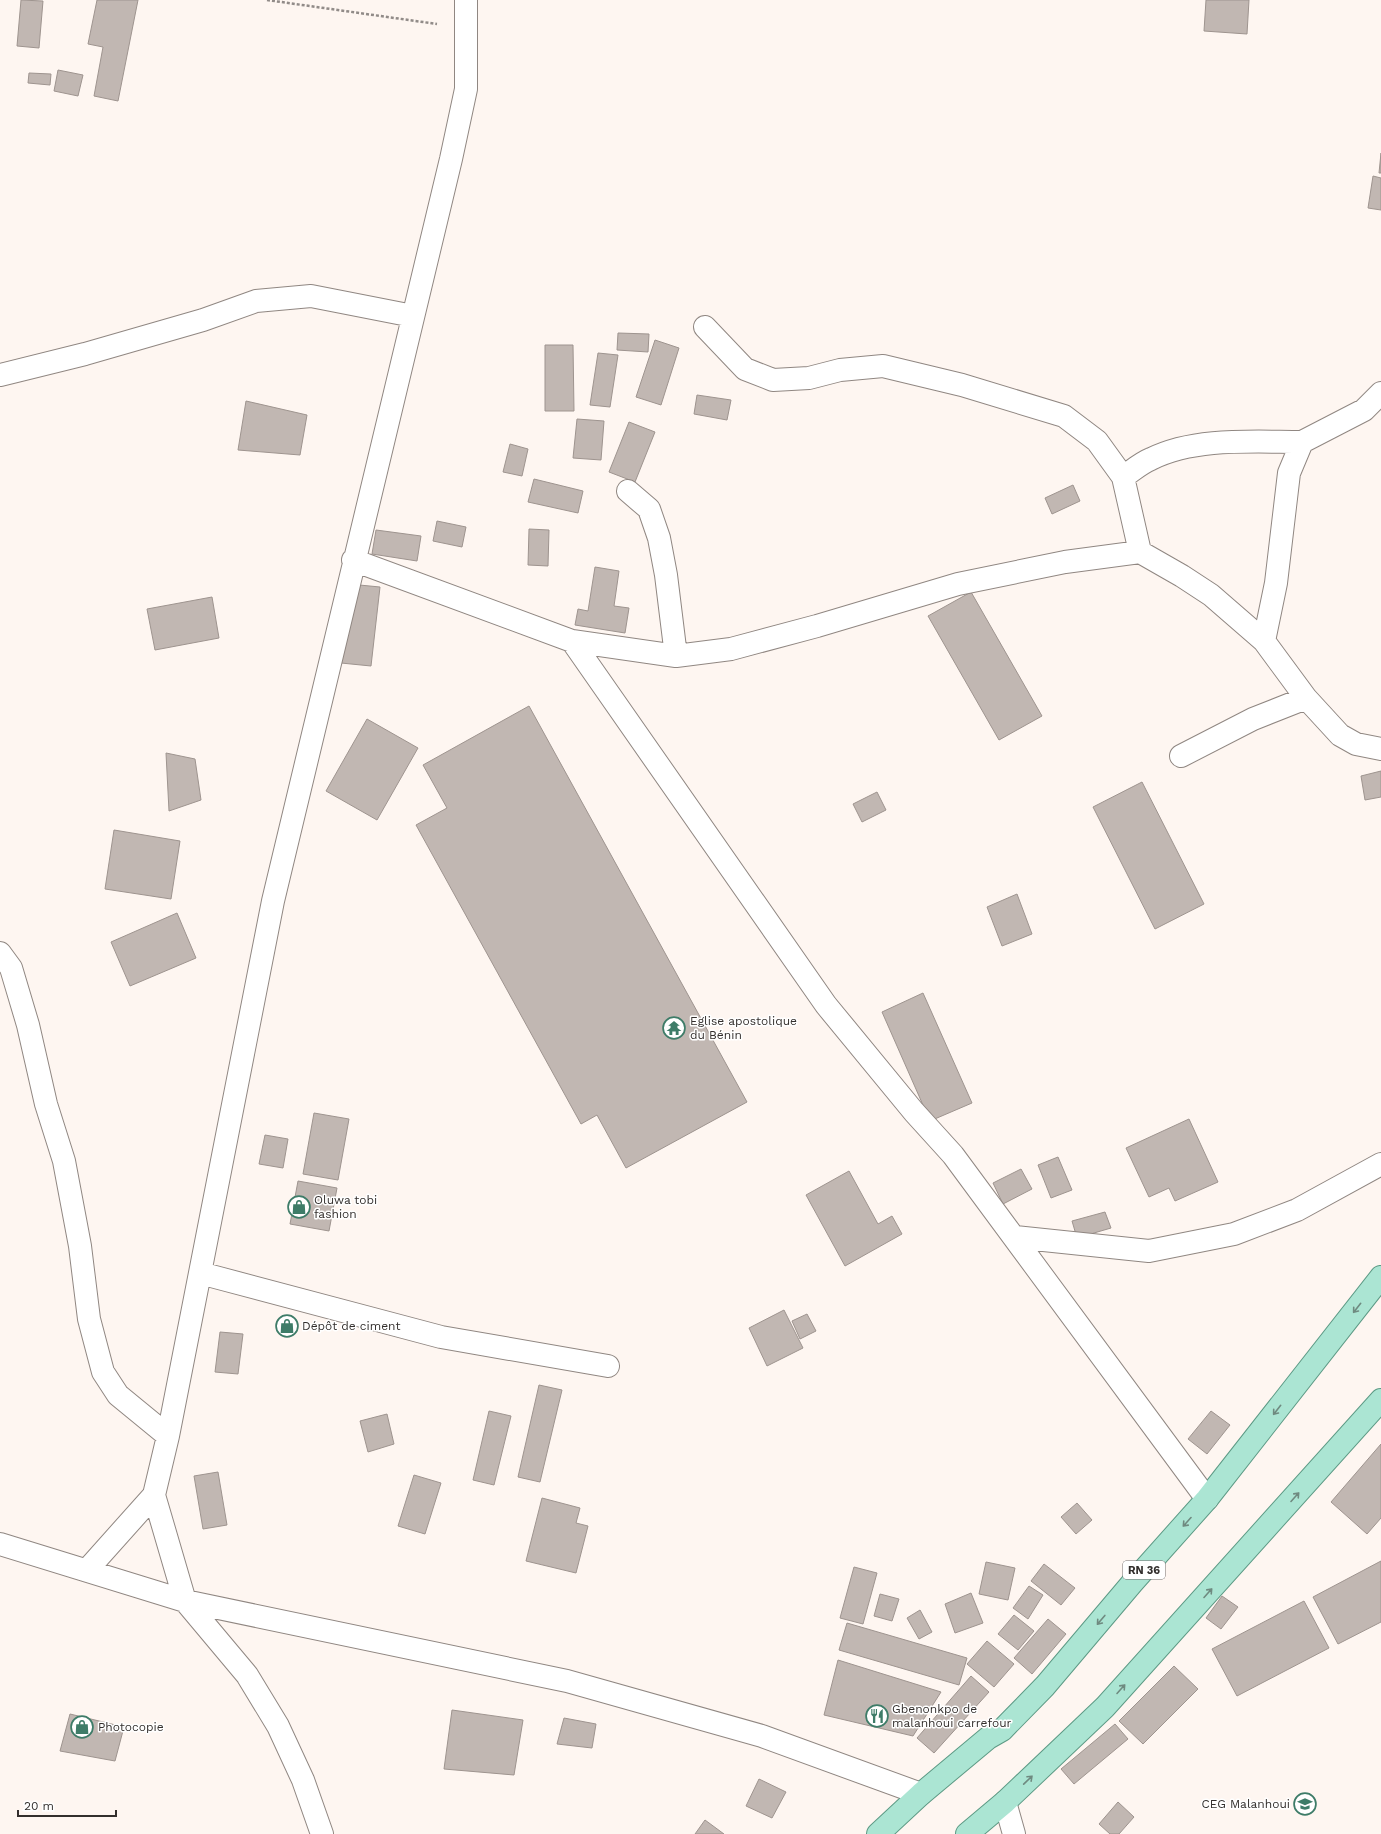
<svg xmlns="http://www.w3.org/2000/svg" width="1381" height="1834" font-family="'Work Sans',sans-serif">
<style>
.building{fill:#c1b7b2;stroke:#9e948f}
.lines{fill:none;stroke-linecap:round;stroke-linejoin:round}
.minor-casing{stroke:#908782;stroke-width:24}
.major-casing{stroke:#5d9a85;stroke-width:24}
.path{stroke:#918b88;stroke-width:2.5;stroke-dasharray:3 2;stroke-linecap:butt}
.minor{stroke:#fff;stroke-width:22}
.major{stroke:#abe5d3;stroke-width:22}
.oneway{stroke:#6f8a80}
.labels{text-anchor:middle;stroke-width:3;stroke-linejoin:round;paint-order:stroke}
.shield{fill:#fff;stroke:#706d6c;stroke-width:1}
.shield-label{font-size:11px;font-weight:bold;fill:#332f2d}
.poi-label{font-size:12px;fill:#332f2d;stroke:#fff;text-anchor:start}
</style>
<rect width="100%" height="100%" fill="#fef6f1"/>
<path class="building" d="M21 0 43 1 39 48 17 46Z
M97 0H138L118 101 94 96 103 47 88 44Z
M1206 0H1249L1247 34 1204 31Z
M58 70 83 75 78 96 54 91Z
M29 73 51 74 50 85 28 83Z
M1381 153V173H1379Z
M1373 176 1381 178V210L1368 208Z
M618 333 649 334 648 352 617 350Z
M655 340 679 348 661 405 636 397Z
M545 345H573L574 411H545Z
M598 353 618 355 610 407 590 405Z
M697 395 731 400 727 420 694 414Z
M246 401 307 415 300 455 238 450Z
M577 419 604 421 601 460 573 458Z
M629 422 655 432 635 482 609 472Z
M510 444 528 449 522 476 503 472Z
M534 479 583 491 578 513 528 502Z
M1073 485 1080 501 1052 514 1045 498Z
M437 521 466 527 462 547 433 541Z
M529 529 549 530 548 566 528 565Z
M376 530 421 536 417 561 372 554Z
M595 567 619 571 614 606 629 608 625 633 575 625 578 609 588 611Z
M349 584 380 587 371 666 341 663Z
M971 592 1042 716 999 740 928 616Z
M212 597 219 638 155 650 147 609Z
M529 706 747 1102 626 1168 597 1115 581 1124 416 825 447 808 423 765Z
M367 719 418 748 377 820 326 791Z
M166 753 195 759 201 800 169 811Z
M1381 771V797L1365 800 1361 776Z
M1142 782 1204 904 1155 929 1093 807Z
M877 792 886 810 862 822 853 804Z
M114 830 180 841 171 899 105 889Z
M1017 894 1032 934 1002 946 987 907Z
M177 913 196 958 130 986 111 942Z
M923 993 972 1103 930 1121 882 1012Z
M314 1113 349 1119 338 1180 303 1174Z
M1189 1119 1218 1182 1175 1201 1169 1188 1149 1197 1126 1148Z
M265 1135 288 1139 283 1168 259 1164Z
M1058 1157 1072 1190 1051 1198 1038 1165Z
M1021 1169 1032 1189 1003 1204 993 1183Z
M849 1171 878 1224 892 1216 902 1234 845 1266 806 1195Z
M298 1181 337 1188 329 1231 290 1224Z
M1105 1212 1111 1228 1077 1238 1072 1221Z
M784 1310 803 1348 767 1366 749 1328Z
M807 1314 816 1331 800 1339 792 1321Z
M220 1332 243 1334 238 1374 215 1372Z
M539 1385 562 1390 540 1482 518 1477Z
M489 1411 511 1416 494 1485 473 1480Z
M1211 1411 1230 1425 1207 1454 1188 1439Z
M387 1414 394 1444 368 1452 360 1421Z
M1381 1444V1518L1367 1534 1331 1502Z
M218 1472 227 1525 203 1529 194 1476Z
M414 1475 441 1483 425 1534 398 1526Z
M542 1498 580 1508 576 1523 588 1526 576 1573 526 1561Z
M1077 1503 1092 1520 1076 1534 1061 1517Z
M1381 1561V1622L1338 1644 1313 1597Z
M986 1562 1015 1568 1008 1600 979 1594Z
M1044 1564 1075 1588 1061 1605 1031 1581Z
M854 1567 877 1573 863 1624 840 1618Z
M1029 1586 1043 1595 1028 1619 1013 1608Z
M971 1593 983 1623 955 1633 945 1604Z
M880 1594 899 1599 892 1621 874 1616Z
M1222 1596 1238 1607 1221 1629 1206 1618Z
M1304 1601 1329 1648 1237 1696 1212 1649Z
M920 1610 932 1632 919 1639 907 1618Z
M1014 1615 1034 1631 1018 1650 998 1634Z
M1048 1619 1066 1634 1032 1674 1014 1658Z
M847 1623 967 1658 959 1685 839 1650Z
M987 1641 1014 1664 994 1687 967 1664Z
M838 1660 941 1692 913 1736 824 1715Z
M1174 1666 1198 1689 1143 1744 1119 1721Z
M971 1676 989 1692 934 1753 917 1738Z
M452 1710 523 1720 514 1775 444 1769Z
M70 1714 124 1727 115 1761 60 1751Z
M564 1718 596 1724 592 1748 557 1744Z
M1115 1724 1128 1739 1074 1784 1061 1769Z
M759 1779 786 1792 772 1818 746 1806Z
M1118 1802 1134 1817 1119 1834H1110L1099 1824Z
M705 1820 724 1834H695Z"/>
<g class="lines">
<g class="minor-casing">
<path id="minor" d="M705 327 745 369 773 380 809 378 840 370 883 366 962 385 1064 416 1097 441 1123 477 1140 552
M0 375 85 354 203 320 256 301 311 296 413 316
M1123 477C1132 471 1141 463 1151 459 1195 437 1254 442 1302 442
M628 491 649 509 659 538 666 575 676 656
M353 560 572 641 676 656 731 649 817 626 958 584 1065 562 1140 552 1182 576 1211 595 1264 641 1306 698 1340 735 1356 744 1381 749
M572 641 826 1005 914 1112 953 1155 1207 1499
M1264 641 1276 583 1289 473 1302 442 1364 410 1381 393
M1181 756 1253 719 1306 698
M0 953 11 968 28 1025 46 1104 64 1161 80 1246 89 1319 103 1372 118 1395 168 1436
M1015 1237 1149 1251 1234 1234 1297 1210 1381 1164
M200 1273 441 1337 608 1366
M154 1495 185 1601 247 1675 278 1726 303 1780 322 1834
M0 1544 185 1601 567 1681 762 1736 921 1794
M87 1570 154 1495 168 1436 273 901 451 159 466 89V0
M1005 1802 1014 1834"/>
</g>
<g class="major-casing">
<path id="major" d="M878 1834 921 1794 988 1738 1002 1730 1045 1686 1133 1582 1207 1499 1381 1277
M967 1834 1005 1802 1105 1707 1381 1400"/>
</g>
<path class="path" d="M267 0 437 24"/>
<use href="#minor" class="minor"/>
<use href="#major" class="major"/>
</g>
<defs><path id="oneway-shaft" d="M-6 0H5M1.5-3L5.5 0L1.5 3" fill="none" stroke-width="1.6" stroke-linecap="round" stroke-linejoin="round"/></defs>
<g class="oneway">
<use href="#oneway-shaft" transform="translate(1357 1308) rotate(128)"/>
<use href="#oneway-shaft" transform="translate(1277 1410) rotate(128)"/>
<use href="#oneway-shaft" transform="translate(1295 1497) rotate(-48)"/>
<use href="#oneway-shaft" transform="translate(1187 1522) rotate(132)"/>
<use href="#oneway-shaft" transform="translate(1208 1593) rotate(-48)"/>
<use href="#oneway-shaft" transform="translate(1101 1620) rotate(130)"/>
<use href="#oneway-shaft" transform="translate(1121 1689) rotate(-48)"/>
<use href="#oneway-shaft" transform="translate(1028 1780) rotate(-44)"/>
</g>
<defs>
<g id="temple-ring" transform="scale(1.15)"><circle r="9.5" fill="#fff" stroke="#3e7c68" stroke-width="1.5"/><path d="M0-6L5-2H3V0L6.5 2.5H4V6H1.5V3h-3V6H-4V2.5H-6.5L-3 0V-2H-5Z" fill="#3e7c68"/></g>
<g id="shop-ring" transform="scale(1.15)"><circle r="9.5" fill="#fff" stroke="#3e7c68" stroke-width="1.5"/><path d="M-5-2.5h2.3a2.7 3.5 0 0 1 5.4 0H5L5.5 6h-11ZM-1.5-2.5h3a1.5 2.3 0 0 0-3 0Z" fill="#3e7c68"/></g>
<g id="restaurant-ring" transform="scale(1.15)"><circle r="9.5" fill="#fff" stroke="#3e7c68" stroke-width="1.5"/><path d="M-5-6h1v4h1v-4h1v4h1v-4h1v5L-1.5 .5V6h-2V.5L-5-1ZM5-6V6H3V1.5H1.5Q1.5-4 5-6Z" fill="#3e7c68"/></g>
<g id="school-ring" transform="scale(1.15)"><circle r="9.5" fill="#fff" stroke="#3e7c68" stroke-width="1.5"/><path d="M0-5L7-2L0 1L-7-2ZM-4 1L0 2.5L4 1V4Q0 6-4 4Z" fill="#3e7c68"/></g>
</defs>
<g fill-rule="evenodd">
<use href="#temple-ring" x="674" y="1028"/>
<use href="#shop-ring" x="299" y="1207"/>
<use href="#shop-ring" x="287" y="1326"/>
<use href="#restaurant-ring" x="877" y="1716"/>
<use href="#shop-ring" x="82" y="1727"/>
<use href="#school-ring" x="1305" y="1804"/>
</g>
<g class="labels">
<rect class="shield" x="1123" y="1561" width="42" height="18" rx="3"/>
<g class="shield-label">
<text x="1144" y="1574">RN 36</text>
</g>
<g class="poi-label">
<text x="690" y="1025">Eglise apostolique<tspan x="690" dy="14">du Bénin</tspan></text>
<text x="314" y="1204">Oluwa tobi<tspan x="314" dy="14">fashion</tspan></text>
<text x="302" y="1330">Dépôt de ciment</text>
<text x="892" y="1713">Gbenonkpo de<tspan x="892" dy="14">malanhoui carrefour</tspan></text>
<text x="98" y="1731">Photocopie</text>
<text x="1290" y="1808" text-anchor="end">CEG Malanhoui</text>
</g>
</g>
<path d="M18 1810v6h98v-6" fill="none" stroke="#332f2d" stroke-width="2"/>
<text x="24" y="1810" font-size="12" fill="#332f2d" stroke="#ffffff" stroke-width="3" paint-order="stroke">20 m</text>
</svg>
